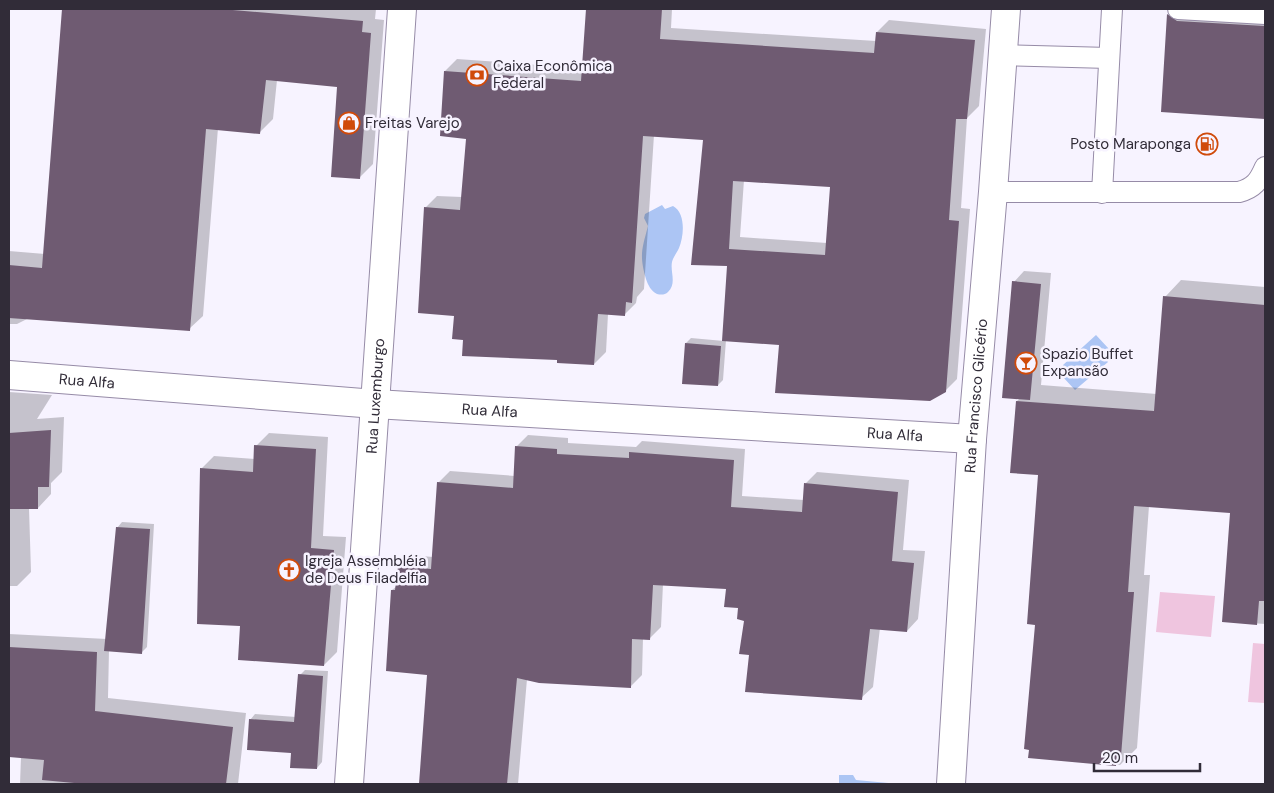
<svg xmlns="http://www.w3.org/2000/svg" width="1274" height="793" font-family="'DM Sans',sans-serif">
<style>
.green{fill:#efc5df}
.water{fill:#acc5f4}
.shadow{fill:#0003;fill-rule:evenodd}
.building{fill:#6f5b72;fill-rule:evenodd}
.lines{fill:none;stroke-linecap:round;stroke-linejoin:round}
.lane-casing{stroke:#968ba7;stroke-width:22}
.street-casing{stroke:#968ba7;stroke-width:30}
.lane{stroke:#fff;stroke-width:20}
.street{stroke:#fff;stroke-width:28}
.labels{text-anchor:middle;stroke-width:5;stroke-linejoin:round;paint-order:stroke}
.poi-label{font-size:15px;fill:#312c38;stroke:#f7f3ff;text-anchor:start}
.street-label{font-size:15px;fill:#312c38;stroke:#f7f3ff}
</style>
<rect width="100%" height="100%" fill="#f7f3ff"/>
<path class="green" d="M1160 592 1215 596 1211 637 1156 632Z
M1253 643 1265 644V703L1248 702Z"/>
<path class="water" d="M662 205 665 209 673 206C686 213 684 236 679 248 677 253 673 257 672 262 670 272 677 283 668 292 665 295 661 295 657 294 651 291 648 285 646 279 639 255 642 249 648 226L644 218 645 214Z
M1096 335 1109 349 1108 362 1075 390 1062 376 1063 365Z
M839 775H853L856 780 899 784H839Z"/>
<path class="shadow" d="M63 9H376L375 19 384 20 373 164 360 177 338 86 277 80 273 119 260 132 218 128 203 316 189 329 29 318 17 324H9V251L45 254Z
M587 9H672L671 28 876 41 877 32 889 20 986 29 979 106 967 118 961 208 970 209 957 379 945 391 780 344 726 340 723 380 718 385 686 343 691 338 724 341 729 265 704 139 654 135 644 289 637 297 636 303 624 315 608 314 606 352 594 364 464 339 425 208 437 196 462 197 468 138 445 71 457 59 583 68ZM744 180 832 185 827 243 740 237Z
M1173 9 1265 21V118L1163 111 1168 14Z
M1024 271 1051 273 1041 385 1157 394 1165 297 1181 280 1265 287V624L1223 621 1231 512 1149 506 1144 575H1150L1137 748 1120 765 1030 757 1036 624 1040 474 1017 401 1020 398 1014 282Z
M9 392 52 395 37 419 64 417 62 472 51 483V494L38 508H29L31 572 17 586H9Z
M269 433 328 437 323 536 346 537 337 652 324 665 242 625 201 469 214 456 255 459 256 446Z
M528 435 568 438V443L636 447 642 441 745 449 742 496 804 500 806 483 817 472 909 480 903 550 925 551 918 619 907 631 880 628 873 687 861 698 750 654 745 620 727 588 663 584 661 627 649 639 643 638 642 675 630 687 527 679 518 784H420L429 674 392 590 397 586 399 566 410 555 433 557 438 483 450 471 515 476 516 447Z
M122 522 154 524 147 647 142 652 109 650 108 698 246 713 238 784H20L21 757 9 756V634L107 639 117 528Z
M305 670 328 671 322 762 317 768 250 720 255 714 296 717 300 675Z"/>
<path class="building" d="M62 9H221L363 21 362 32 371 33 360 179 331 177 337 87 266 80 260 134 206 129 190 331 9 318V265L42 268Z
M586 9H662L660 39 874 53 876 32 975 40 967 119H956L949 220 959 221 946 392 930 401 775 393 779 345 722 341 727 266 691 265 703 140 643 136 632 303 626 302 625 316 598 314 594 365 557 363V360L462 356 463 340 452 339 454 316 418 313 424 207 460 210 466 139 440 136 444 71 581 81ZM733 181 830 187 825 255 729 249Z
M1167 14 1177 21 1265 26V119L1161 112Z
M1012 281 1041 284 1030 400 1002 398Z
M1163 296 1265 305V601H1259L1257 625 1222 622 1230 513 1134 506 1128 592H1134L1121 756 1117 755 1116 766 1028 758 1029 750 1024 749 1035 625 1027 624 1038 475 1010 473 1016 401 1154 411Z
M685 343 721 346 718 386 682 384Z
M51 430 49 487H38V509H9V433Z
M254 445 316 449 311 548 334 550 324 666 238 660 240 626 197 624 200 468 253 472Z
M515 446 557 449V454L629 458V452L734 460 731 507 802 512 804 483 898 492 892 561 914 563 907 632 870 629 862 700 745 692 749 655 739 654 744 621 737 619 738 608 724 607 726 589 653 585 650 640 632 639 631 688 539 683 517 678 507 784H419L427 675 386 671 391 590H395L398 566 431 569 437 482 513 488Z
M116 527 150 529 142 654 104 651Z
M9 647 97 652 95 711 233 727 226 784H85L42 780 44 760 9 757Z
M298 674 323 676 317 769 290 768 291 753 247 750 249 719 294 722Z"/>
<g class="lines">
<g class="lane-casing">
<path id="lane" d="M1178 9 1265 14
M1002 55 1109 58
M993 192H1239C1254 188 1259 181 1265 167
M1102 193 1112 9"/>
</g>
<g class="street-casing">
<g id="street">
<path id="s1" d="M9 375 375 404 972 439"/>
<path id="s2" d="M349 784 402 9"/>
<path id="s3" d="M951 784 972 439 993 192 1006 9"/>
</g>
</g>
<use href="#lane" class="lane"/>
<use href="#street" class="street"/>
</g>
<defs>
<g id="bank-ring" transform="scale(1.125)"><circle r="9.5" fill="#f7f3ff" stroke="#d04a0a" stroke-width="1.5"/><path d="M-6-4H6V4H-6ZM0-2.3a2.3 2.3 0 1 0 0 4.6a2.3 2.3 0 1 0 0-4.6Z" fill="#d04a0a"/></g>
<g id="shop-ring" transform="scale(1.125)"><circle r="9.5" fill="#f7f3ff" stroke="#d04a0a" stroke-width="1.5"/><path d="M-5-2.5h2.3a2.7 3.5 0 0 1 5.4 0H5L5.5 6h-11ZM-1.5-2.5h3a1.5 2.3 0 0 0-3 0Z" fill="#d04a0a"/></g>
<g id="fuel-ring" transform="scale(1.125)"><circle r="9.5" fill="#f7f3ff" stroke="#d04a0a" stroke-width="1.5"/><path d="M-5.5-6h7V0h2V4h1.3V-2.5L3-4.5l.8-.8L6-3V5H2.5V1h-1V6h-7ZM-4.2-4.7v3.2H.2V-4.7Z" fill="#d04a0a"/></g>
<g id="bar-ring" transform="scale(1.125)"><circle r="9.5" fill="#f7f3ff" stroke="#d04a0a" stroke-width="1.5"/><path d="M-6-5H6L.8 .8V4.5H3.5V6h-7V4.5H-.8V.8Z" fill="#d04a0a"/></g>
<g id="church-ring" transform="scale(1.125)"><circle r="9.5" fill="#f7f3ff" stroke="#d04a0a" stroke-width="1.5"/><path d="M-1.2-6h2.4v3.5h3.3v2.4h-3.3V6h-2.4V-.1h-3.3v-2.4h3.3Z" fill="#d04a0a"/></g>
</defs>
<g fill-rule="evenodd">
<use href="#bank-ring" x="477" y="75"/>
<use href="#shop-ring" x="349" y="123"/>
<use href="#fuel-ring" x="1207" y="144"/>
<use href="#bar-ring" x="1026" y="363"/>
<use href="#church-ring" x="289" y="570"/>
</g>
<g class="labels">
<g class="poi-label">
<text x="493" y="71">Caixa Econômica<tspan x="493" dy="17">Federal</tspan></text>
<text x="365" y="128">Freitas Varejo</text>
<text x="1191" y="149" text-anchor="end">Posto Maraponga</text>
<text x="1042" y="359">Spazio Buffet<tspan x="1042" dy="17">Expansão</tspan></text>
<text x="305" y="566">Igreja Assembléia<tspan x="305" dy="17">de Deus Filadelfia</tspan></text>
</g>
<g class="street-label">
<text dy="5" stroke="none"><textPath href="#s1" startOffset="78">Rua Alfa</textPath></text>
<text dy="5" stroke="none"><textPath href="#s3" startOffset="389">Rua Francisco Glicério</textPath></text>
<text dy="5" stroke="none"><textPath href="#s2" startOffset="389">Rua Luxemburgo</textPath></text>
<text dy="5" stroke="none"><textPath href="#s1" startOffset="482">Rua Alfa</textPath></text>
<text dy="5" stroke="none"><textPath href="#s1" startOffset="888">Rua Alfa</textPath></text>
</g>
</g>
<rect width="1274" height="793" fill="none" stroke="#312c38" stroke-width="20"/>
<path d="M1094 763v8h106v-8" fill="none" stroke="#312c38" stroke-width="2.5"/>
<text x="1102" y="763" font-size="15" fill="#312c38" stroke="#f7f3ff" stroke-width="4" paint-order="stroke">20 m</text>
</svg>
